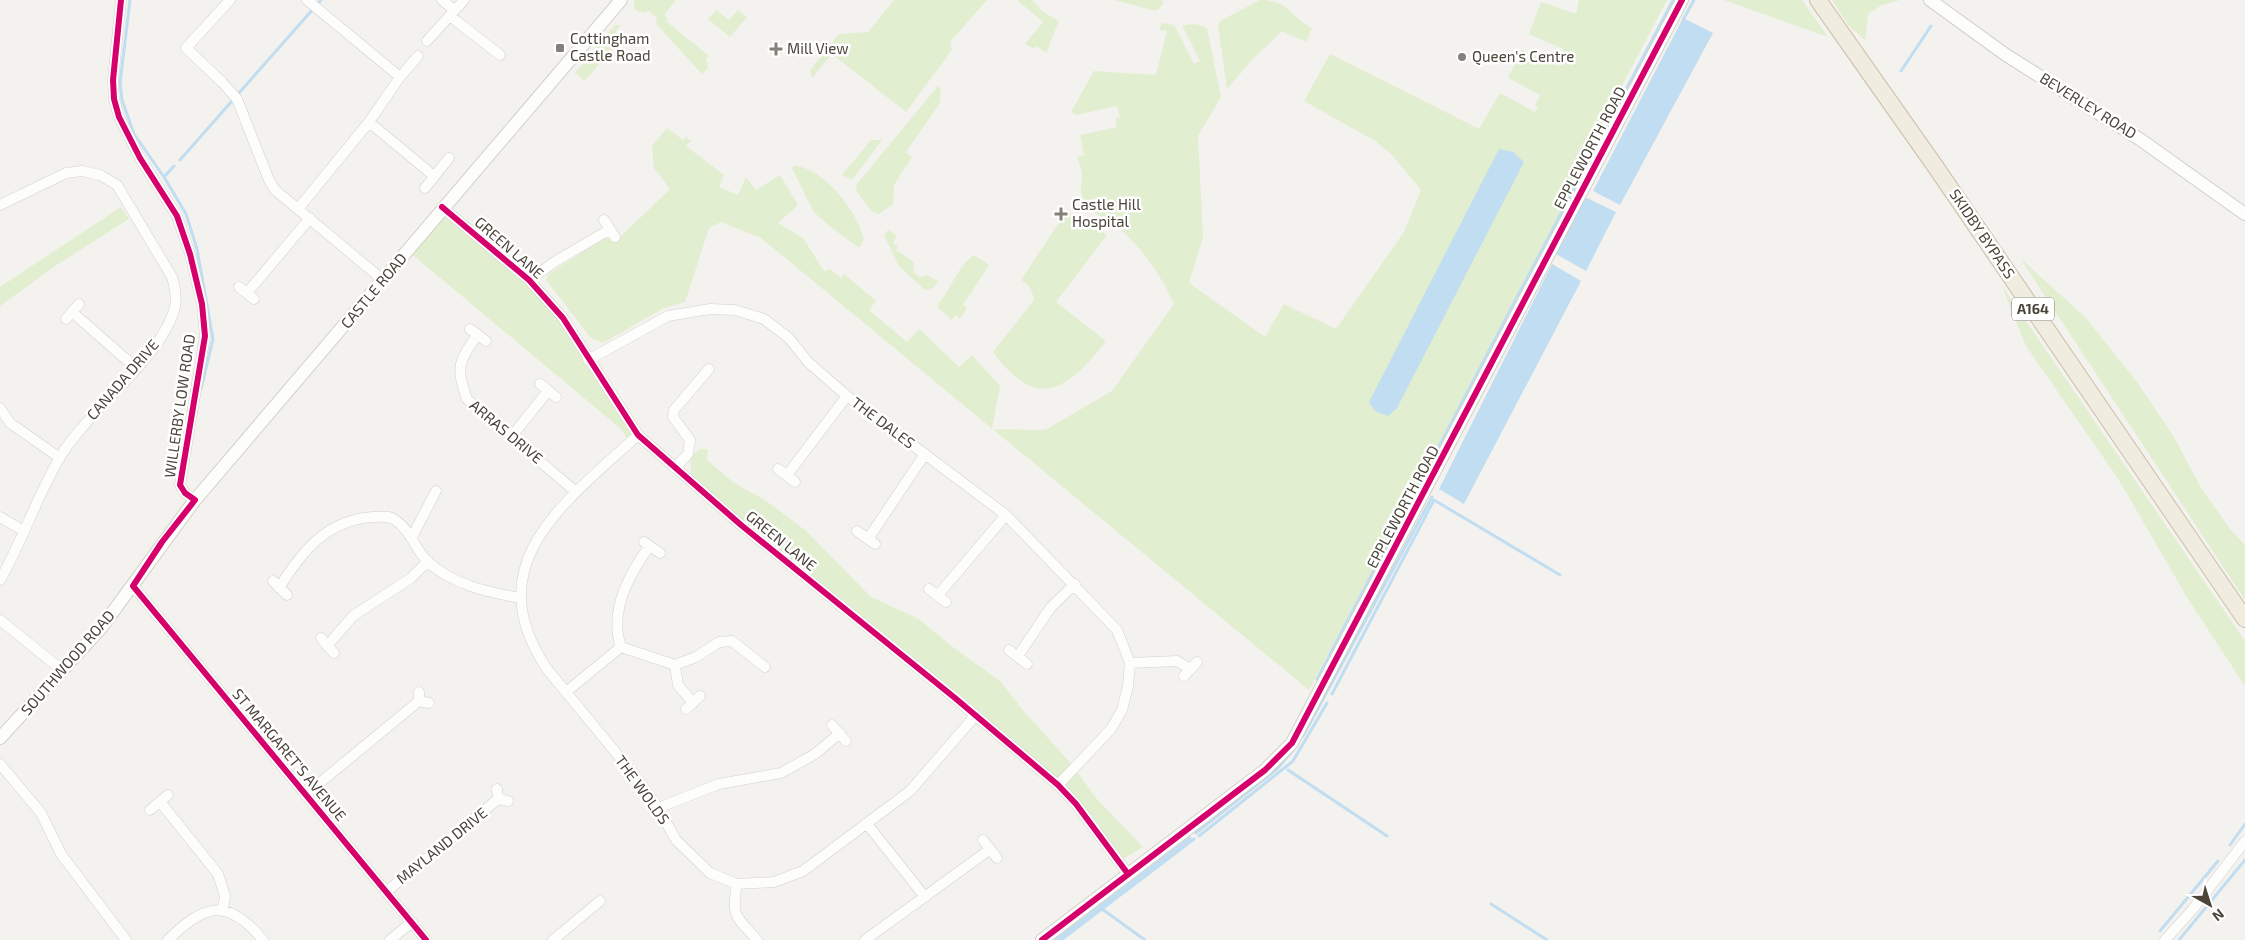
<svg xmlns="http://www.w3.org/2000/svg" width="2245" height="940" font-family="'Exo 2',sans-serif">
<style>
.green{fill:#e1eecf}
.water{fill:#c0ddf1}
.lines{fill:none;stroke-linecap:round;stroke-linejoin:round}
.stream{stroke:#c0ddf1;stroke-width:3}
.minor-casing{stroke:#d2d0cb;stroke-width:11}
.tertiary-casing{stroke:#d2d0cb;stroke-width:14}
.trunk-casing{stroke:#ccbfa9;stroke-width:18}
.minor{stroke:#fdfdfc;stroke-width:10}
.tertiary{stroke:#fdfdfc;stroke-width:12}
.trunk{stroke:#f0ece0;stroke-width:16}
.cycleway-casing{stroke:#fff;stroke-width:9}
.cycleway{stroke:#d6006c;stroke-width:6}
.poi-dot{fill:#868178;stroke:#fff;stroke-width:2}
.labels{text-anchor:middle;stroke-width:5;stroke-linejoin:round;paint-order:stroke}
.shield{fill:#fff;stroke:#817c74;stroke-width:1}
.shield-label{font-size:14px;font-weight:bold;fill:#4b4439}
.poi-label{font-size:15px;fill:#4b4439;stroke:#fff;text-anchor:start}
.street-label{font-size:15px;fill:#4b4439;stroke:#fff}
</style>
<rect width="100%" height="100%" fill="#f4f2ee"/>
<path class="green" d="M634 0H676L664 15 668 19 667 22 709 56 706 59 708 68 702 74 656 24 657 18 649 11 643 13 634 9Z
M894 0H987L950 42 952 50 906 112 832 54 812 78 810 70 839 34 868 32Z
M1017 0H1032L1043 12 1059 21 1046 53 1037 46 1034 49 1025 44 1043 22Z
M1115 0H1162L1164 2 1158 10H1152Z
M1260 0C1289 0 1291 18 1312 28L1306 42 1282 31 1253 59 1227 89 1218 25 1220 21Z
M1579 0H1667L1572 181 1576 184 1309 690 761 238 721 222 709 228 685 302 664 308 603 343 591 338 546 280 549 274 604 238 617 240 670 189 654 168 652 146 667 128 683 140 686 137 691 141 686 146 724 175 719 187 738 195 746 177 756 190 780 175 798 205 778 223 803 238 824 271 830 269 841 278 844 274 876 301 869 310 907 342 919 329 959 367 972 355 1000 386 992 429 1045 430 1112 391 1174 304C1161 276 1144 250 1121 230 1108 219 1090 214 1083 198 1079 190 1082 184 1082 175 1082 169 1079 163 1077 157L1084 155 1080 135 1117 127 1115 119 1120 117 1117 106 1076 115 1071 112 1094 71 1156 75 1167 31 1160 30 1161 23 1174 25 1194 64 1200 61 1182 25 1196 24 1207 28 1221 97 1198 136 1203 237 1189 283 1265 337 1284 304 1336 329 1404 232 1421 190 1392 155 1375 141 1304 101 1330 54 1479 129 1500 93 1535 112 1538 107 1535 105 1540 95 1508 78 1522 50 1559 66 1562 60 1559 59 1563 49 1529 34 1541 2 1576 14Z
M1724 0H1802L1828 37Z
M1832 0H1900L1882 5 1868 14 1865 40 1849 26Z
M716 10 729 20 738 10 747 17 730 37 708 19Z
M615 25H621L616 31V44L585 81 575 73Z
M938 86 941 89 940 103 906 152 912 157 894 185 893 204 879 214 872 212 856 191 857 184Z
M871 140H882L852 180 842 175Z
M795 166C824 168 859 213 864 240L859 248C845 237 828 226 815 213 812 210 795 174 792 168Z
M121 207 129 219 58 264 0 306V287Z
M442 207 529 280 563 318 638 435 630 443 621 429 408 251Z
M1069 213 1077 214 1107 235 1056 302 1106 341C1067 391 1037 412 993 352L1034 300C1032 290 1030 285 1021 280L1063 217Z
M888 230 897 235 893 243 898 246 896 250 914 262 913 272 920 277 927 275 938 281 933 288 925 290 899 266 884 235Z
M974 255 989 265 963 305 967 308 960 319 956 315 952 320 938 308V304C951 290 958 265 974 255Z
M2020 258 2086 318 2137 382 2174 437 2201 488 2230 529 2245 545V600Z
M2002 286 2245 641V686L2188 599 2119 480 2026 346Z
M700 449 708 450 707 460 734 483 765 500 805 530 871 597 919 619 950 645 1000 681 1022 709 1074 767 1096 798 1143 847 1118 862 1076 804 692 483 690 457Z"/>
<path class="water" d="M1683 18 1713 33 1620 205 1593 191Z
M1499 149 1513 152 1524 162 1397 408 1388 416 1375 411 1369 402Z
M1585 197 1616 212 1586 271 1556 254Z
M1552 264 1581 281 1464 504 1439 489Z"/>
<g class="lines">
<path class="stream" d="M130 0 120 83 122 100 134 134 164 177 186 214 197 249 213 339 201 389
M1683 20 1694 0
M1901 71 1931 26
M180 160 321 0
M164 177 174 166
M1330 654 1673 0
M1317 679 1331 653
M1332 694 1434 500 1560 575
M1303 736 1432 497
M1288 770 1387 836
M1196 833 1277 769 1294 749
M1199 836 1293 761 1327 703
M2230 845 2245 824
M1491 904 1547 940
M1102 909 1145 940
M2160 931 2218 861
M1056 940 1190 838
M1061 940 1194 839
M2179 940 2245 860"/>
<g class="minor-casing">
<path id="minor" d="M121 0 113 80 114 99 119 117 140 158 177 216 190 254 202 304 205 336 180 485 185 493 195 500
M230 0 186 48 222 82 237 99 269 180 275 190 383 280
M307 0 400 77
M442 0 454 10
M450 16 500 55
M427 41 464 0
M369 122 400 77 418 56
M425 188 449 158
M0 205 66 173 82 171 100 175 117 185 172 277C175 287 177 296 175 307 162 358 89 409 60 457 37 496 23 540 0 580
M442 207 529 280 563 318 638 435 741 525 955 698 1058 785 1076 804 1128 874
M298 209 369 122 434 176
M604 220 615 237
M529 280 556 261 609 230
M239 287 254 299
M247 293 310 218
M72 312 136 368
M66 319 79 304
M470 329 486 341
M477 335C459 362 455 367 467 399L576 492
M588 360 668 316 710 309 735 310 764 319 789 338 808 362 847 396 1006 515 1117 630 1130 663 1128 686 1122 710 1111 729 1058 785
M540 384 556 397
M0 408 10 423 60 458
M638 435C565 502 476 564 547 669L636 777 658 808 676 840 710 873 737 884 774 882 803 871 910 791 975 716
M511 437 548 391
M675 468 688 454 690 440 673 417 674 410 709 369
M778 469 795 482
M787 475 847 396
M0 517 24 531
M857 531 875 544
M412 537 436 491
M868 539 925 454
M644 542 660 553
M273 581 287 595
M133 586 426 940
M279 588C302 551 327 520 373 517 380 517 389 515 395 520 411 530 415 550 428 562 454 585 487 592 520 598
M929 589 946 602
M938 595 1006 515
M0 620 62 670
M321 638 334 653
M327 646 353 616 411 578 428 561
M621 647 675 665 696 657 719 642 732 641 765 667
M1009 650 1027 664
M1018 656 1051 607 1075 584
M1130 663 1177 661 1190 669
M675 665 678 685 693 703
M1184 676 1197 662
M419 692V701L429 703
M566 692 621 647C609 612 629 574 649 547
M686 709 700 696
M832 725 846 741
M0 764 41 813 61 854 126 940
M497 789 498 799 508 801
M305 795 419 701
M161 803 218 874 225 896 223 909
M658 808 719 784 781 773 815 754 840 733
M150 810 168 795
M867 824 925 897
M983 840 997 858
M737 884C731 917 736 916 757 940
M386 892 498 799
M168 940C205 903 228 898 263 940
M390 940 412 922
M553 940 600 901
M865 940 989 850
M2165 940 2193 909 2245 841"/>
</g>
<g class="tertiary-casing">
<path id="tertiary" d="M1930 0 2006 55 2141 140 2245 214
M0 738 101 628 195 500 621 0
M1042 940 1265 770 1292 743 1682 0"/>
</g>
<g class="trunk-casing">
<path id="trunk" d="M1818 0 1935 166 2245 619"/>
</g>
<use href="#minor" class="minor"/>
<use href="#tertiary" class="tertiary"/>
<use href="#trunk" class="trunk"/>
<g class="cycleway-casing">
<path id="cycleway" d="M121 0 113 80 114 99 119 117 140 158 177 216 190 254 202 304 205 336 180 485 185 493 195 500 162 542 133 586 426 940
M442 207 529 280 563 318 638 435 741 525 955 698 1058 785 1076 804 1128 874
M1042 940 1265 770 1292 743 1682 0"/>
</g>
<use href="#cycleway" class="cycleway"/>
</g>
<g class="poi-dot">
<rect x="555" y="43" width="10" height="10" rx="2.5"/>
<path d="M773.5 41.5h5v5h5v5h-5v5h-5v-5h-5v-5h5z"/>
<circle cx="1462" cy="57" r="5"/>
<path d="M1058.5 206.5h5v5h5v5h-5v5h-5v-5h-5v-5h5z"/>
</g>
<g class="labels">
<rect class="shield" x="2012" y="297.5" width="42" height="23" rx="4"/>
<g class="shield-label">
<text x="2033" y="314">A164</text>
</g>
<g class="poi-label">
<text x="570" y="44">Cottingham<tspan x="570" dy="17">Castle Road</tspan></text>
<text x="787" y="54">Mill View</text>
<text x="1472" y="62">Queen's Centre</text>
<text x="1072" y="210">Castle Hill<tspan x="1072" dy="17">Hospital</tspan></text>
</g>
<g class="street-label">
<text transform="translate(2088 106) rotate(32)" y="5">BEVERLEY ROAD</text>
<text transform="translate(1590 148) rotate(-62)" y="5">EPPLEWORTH ROAD</text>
<text transform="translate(1982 234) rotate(56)" y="5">SKIDBY BYPASS</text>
<text transform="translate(509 248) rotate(41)" y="5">GREEN LANE</text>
<text transform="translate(374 291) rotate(-50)" y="5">CASTLE ROAD</text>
<text transform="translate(123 380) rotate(-49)" y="5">CANADA DRIVE</text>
<text transform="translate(180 406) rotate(-82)" y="5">WILLERBY LOW ROAD</text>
<text transform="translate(883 423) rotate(37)" y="5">THE DALES</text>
<text transform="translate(506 432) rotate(40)" y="5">ARRAS DRIVE</text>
<text transform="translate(1403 507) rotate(-62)" y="5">EPPLEWORTH ROAD</text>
<text transform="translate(781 541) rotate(39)" y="5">GREEN LANE</text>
<text transform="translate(68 663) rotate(-49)" y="5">SOUTHWOOD ROAD</text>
<text transform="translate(289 755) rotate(50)" y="5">ST MARGARET'S AVENUE</text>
<text transform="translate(642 790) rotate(54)" y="5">THE WOLDS</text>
<text transform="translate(442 846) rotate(-39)" y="5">MAYLAND DRIVE</text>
</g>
</g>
<g transform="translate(2210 905) rotate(141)" stroke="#ffffff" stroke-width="4" paint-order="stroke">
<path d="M0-4L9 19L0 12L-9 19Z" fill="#4b4439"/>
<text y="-8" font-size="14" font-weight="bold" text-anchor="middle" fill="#4b4439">N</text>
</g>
</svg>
